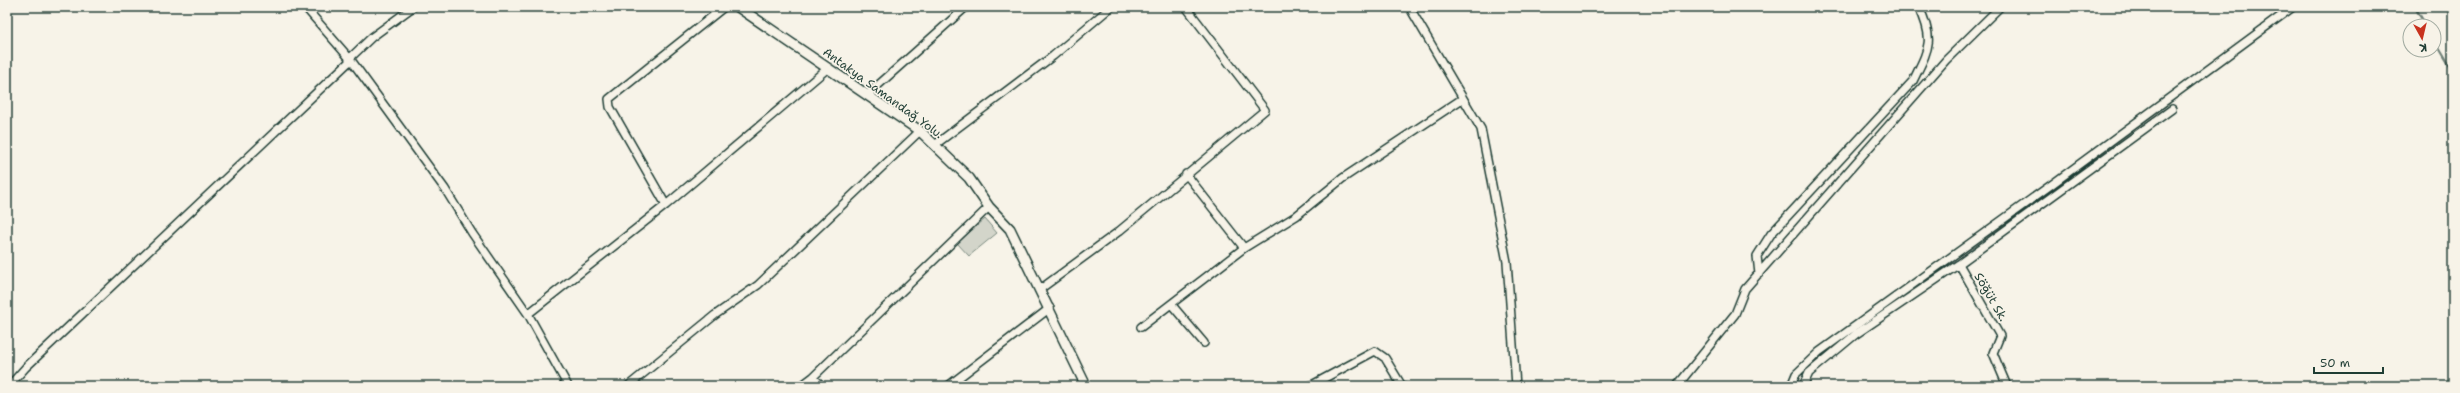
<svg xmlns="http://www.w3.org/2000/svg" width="2460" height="393" font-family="'Shantell Sans',sans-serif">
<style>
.green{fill:#d3d5ca;stroke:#79897f}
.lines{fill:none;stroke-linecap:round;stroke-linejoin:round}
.stream{stroke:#6f8077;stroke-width:2.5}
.minor-casing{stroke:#1f3d34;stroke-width:10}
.tertiary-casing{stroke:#1f3d34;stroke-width:12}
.minor{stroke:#f7f3e8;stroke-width:7}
.tertiary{stroke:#f7f3e8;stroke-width:9}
.labels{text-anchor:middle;stroke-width:3.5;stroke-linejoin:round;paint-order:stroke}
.street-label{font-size:12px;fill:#1f3d34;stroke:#f7f3e8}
</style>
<rect width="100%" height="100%" fill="#f7f3e8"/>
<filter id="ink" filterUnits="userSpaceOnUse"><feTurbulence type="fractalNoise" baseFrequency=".025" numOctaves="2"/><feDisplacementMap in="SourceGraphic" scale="8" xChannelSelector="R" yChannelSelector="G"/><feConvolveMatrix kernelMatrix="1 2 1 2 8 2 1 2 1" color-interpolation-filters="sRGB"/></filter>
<g filter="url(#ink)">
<path class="green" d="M985 219 997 233 969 256 957 243Z"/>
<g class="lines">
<path class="stream" d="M2415 7 2426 26
M2434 39 2453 71"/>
<g class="minor-casing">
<path id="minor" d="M305 7 351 60 445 189 472 233 528 314 568 386
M1412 7 1410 8 1414 15 1481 129 1507 262 1516 386
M349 59 372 37 413 7
M867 95 966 7
M936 144 1053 56 1111 7
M1186 174 1244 248
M666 205 610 107 609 99 724 7
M1959 264 2000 336 1993 353 2007 386
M1759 274 1757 256 1771 234 1913 81C1929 48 1935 41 1919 7
M1039 290 1118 232 1265 110 1186 7
M1171 304 1204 343
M528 314 666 205 828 68
M1141 327 1244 248 1296 216 1343 178 1462 99
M813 377 822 386
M9 386 26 367 351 60
M628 386 715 315 758 285 920 131
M801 386 813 377 989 207
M948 386 1050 308
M1310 386 1375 351 1385 358 1402 386
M1677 386 1735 314 1745 289 1946 60 2000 7
M1791 386 1796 374 1819 352 2051 185 2293 7
M1803 386 1809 373 1856 334 1959 264 2172 109"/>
</g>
<g class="tertiary-casing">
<path id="tertiary" d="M738 7 920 131 969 178 989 207 1010 229 1086 386"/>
</g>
<use href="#minor" class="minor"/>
<use href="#tertiary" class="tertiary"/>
</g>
</g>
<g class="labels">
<g class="street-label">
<text transform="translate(883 93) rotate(36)" y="4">Antakya Samandağ Yolu.</text>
<text transform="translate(1991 297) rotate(60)" y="4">Söğüt Sk.</text>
</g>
</g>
<rect width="2460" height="393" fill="none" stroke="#f7f3e8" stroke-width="24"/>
<rect x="12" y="12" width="2436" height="369" fill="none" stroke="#1f3d34" stroke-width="1.5" filter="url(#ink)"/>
<g transform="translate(2422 38) rotate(172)"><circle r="19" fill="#f7f3e8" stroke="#a1aaa0"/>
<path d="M0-3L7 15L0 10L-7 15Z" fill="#c8321e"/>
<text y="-6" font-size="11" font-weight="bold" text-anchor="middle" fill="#1f3d34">K</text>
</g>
<path d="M2314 367v6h69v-6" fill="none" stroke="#1f3d34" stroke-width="2"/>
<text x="2320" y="367" font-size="12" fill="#1f3d34" stroke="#f7f3e8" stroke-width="3" paint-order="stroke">50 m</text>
</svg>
